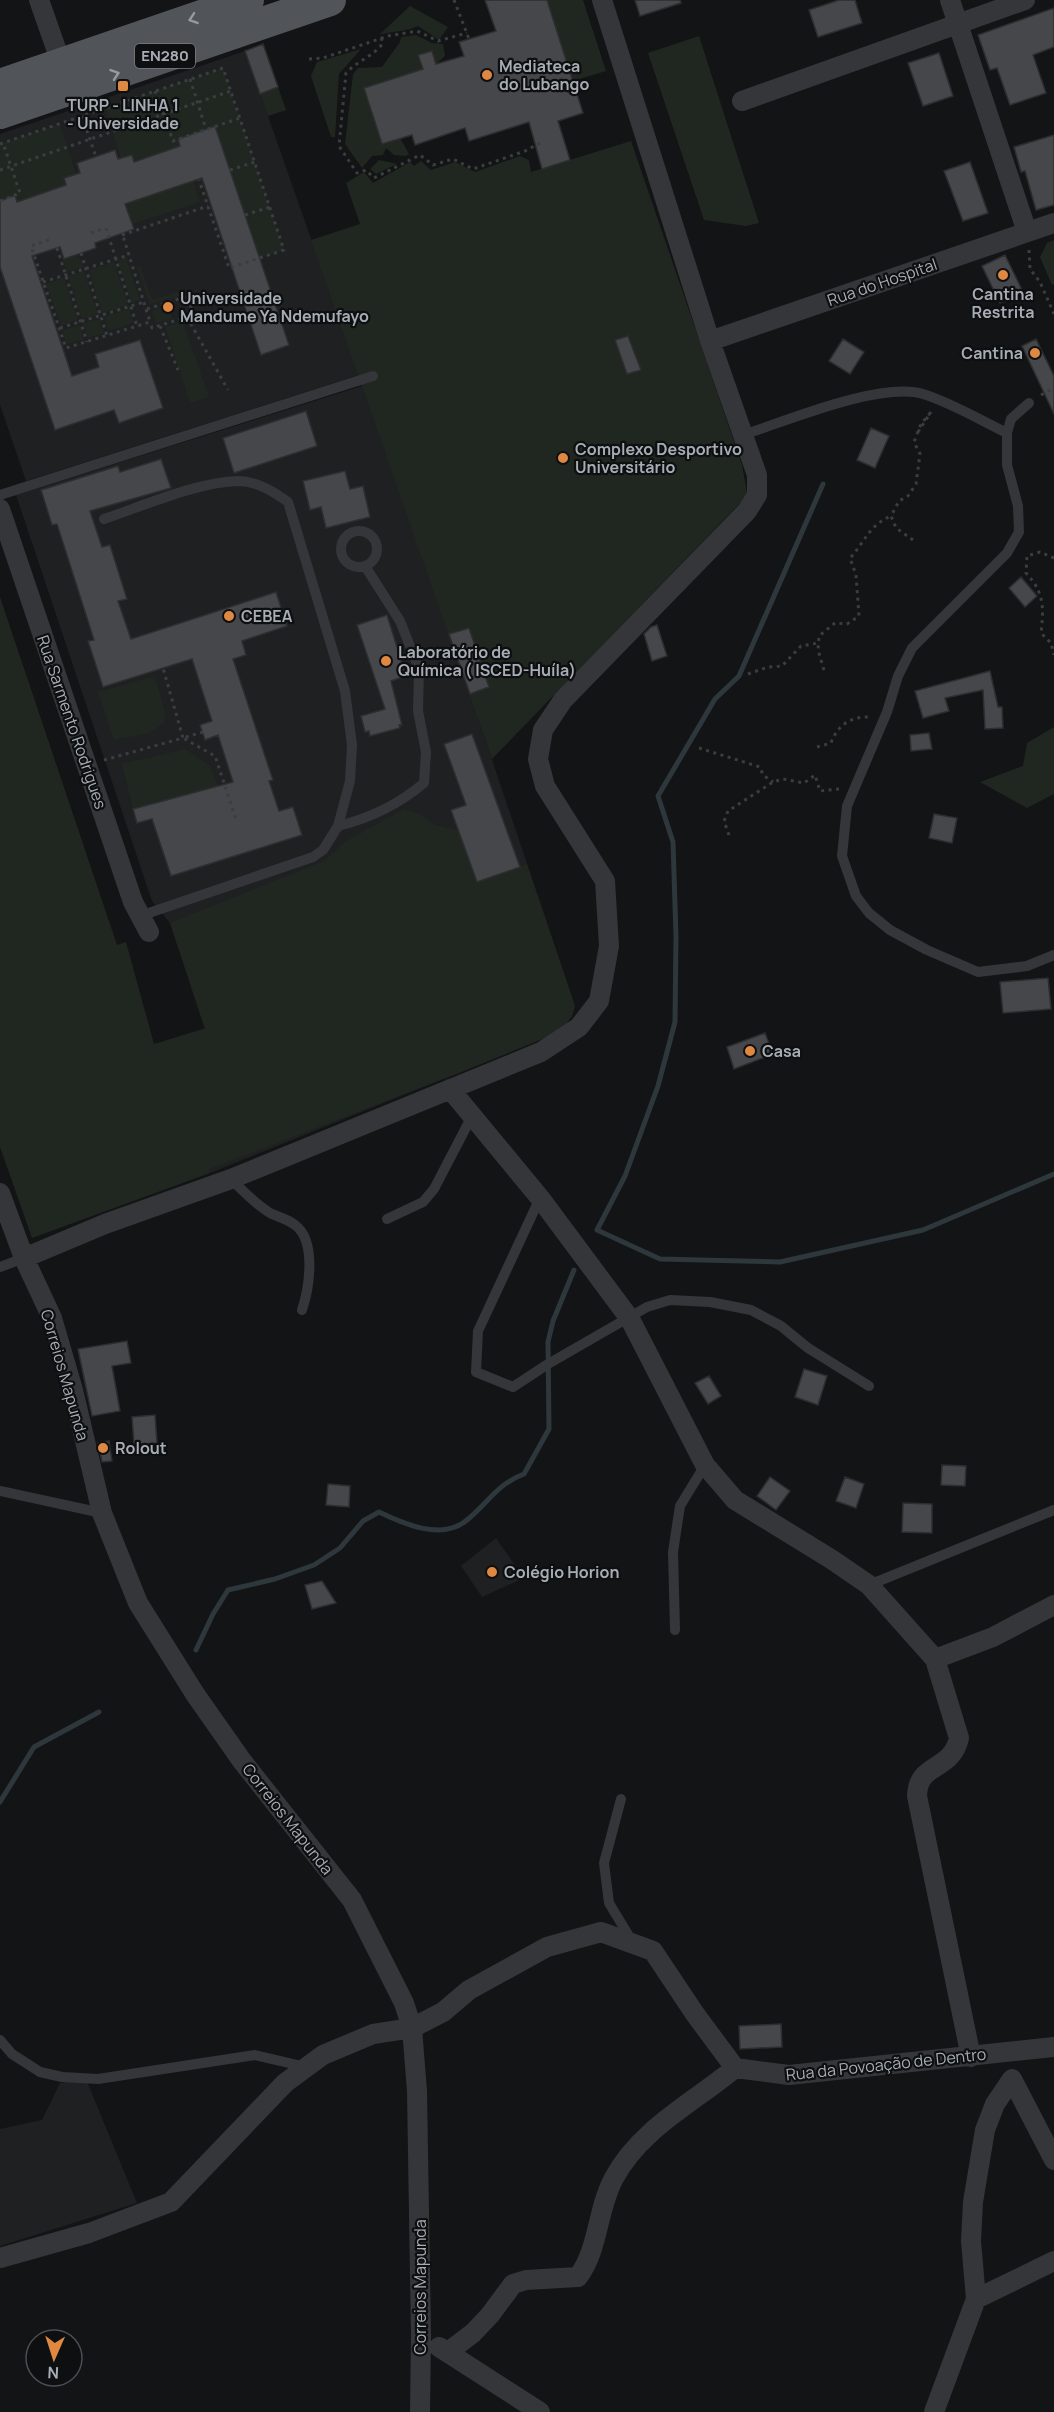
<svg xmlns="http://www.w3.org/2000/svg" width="1054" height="2412" font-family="Manrope,sans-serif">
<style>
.built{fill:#1f2022}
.green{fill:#202720}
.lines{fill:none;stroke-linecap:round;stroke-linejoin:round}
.stream{stroke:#2e383c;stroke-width:5}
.building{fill:#45474a;stroke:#2e2e31;stroke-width:1.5}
.path{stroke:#3b3e40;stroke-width:3;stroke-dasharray:3 4.5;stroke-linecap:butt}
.service{stroke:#353639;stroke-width:10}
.minor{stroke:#353639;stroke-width:20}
.primary{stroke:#515458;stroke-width:32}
.oneway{stroke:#959ba2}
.poi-dot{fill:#de8842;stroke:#0e0f10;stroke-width:2}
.labels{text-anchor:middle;stroke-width:4.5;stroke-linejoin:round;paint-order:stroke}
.shield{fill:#0e0f10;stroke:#787e83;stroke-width:1.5}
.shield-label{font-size:15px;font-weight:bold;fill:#a6adb4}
.poi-label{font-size:16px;font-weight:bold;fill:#a6adb4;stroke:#0e0f10;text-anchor:start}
.street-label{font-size:16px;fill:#a6adb4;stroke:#0e0f10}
</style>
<rect width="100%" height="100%" fill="#131415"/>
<path class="built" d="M245 51 359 375 26 481 0 405V134Z
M362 386 428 570 575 1006 572 1016 547 1037 210 1173 164 1041 205 1028 170 923 152 901 16 495Z
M496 1538 524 1578 482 1597 461 1566Z
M86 2079 137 2203 0 2246V2129L42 2120 60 2083Z"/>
<path class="green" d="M547 0H583L606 71 573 81Z
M410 6 448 27 439 40 418 26C405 32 392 31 379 35Z
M416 35 432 43 443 44 445 56 436 64 432 51 419 55 423 69 364 88 382 144 400 138 409 154 406 156 394 155 386 148 383 155 372 156 362 168 345 144 353 74 358 68 382 67 400 42 401 37Z
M699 36 759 223 746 226 704 220 648 53Z
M361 49 339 74 335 137H331L311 76 317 62Z
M223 68 284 250 260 258 215 127 178 139 180 146 134 162 132 155 121 158 105 108Z
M278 87 286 110 268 116 260 94Z
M60 124 76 174 64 178 66 185 17 202 14 195 0 201V144Z
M631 141 742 465 747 493 741 502 492 759 311 240 360 224 346 183 364 172 373 183 410 162 414 166 421 161 431 170 455 162 475 172 520 156 529 160 531 172Z
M379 160 397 164 376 174 370 169Z
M193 181 200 202 132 224 125 204Z
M1054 240V284L1052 285 1040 257 1047 243Z
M79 255 83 267 67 272 63 260Z
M126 258 140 300 132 303 118 261Z
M114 262 128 305 102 313 89 270Z
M137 266H140L152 300 183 290 184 294 150 304Z
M84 271 98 314 82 319 68 276Z
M64 278 78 320 61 326 46 284Z
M168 306 172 319 156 323 152 311Z
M129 309 134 323 108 331 104 317Z
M99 319 104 333 88 338 83 324Z
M183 322 209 397 190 403 165 327Z
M80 325 84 339 67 344 62 331Z
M0 597 117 945 126 942 154 1044 205 1029 170 923 324 861 346 841 404 809 419 814 435 825 459 831 477 882 527 864 575 1006 572 1016 565 1026 547 1037 459 1073 209 1169 210 1173 32 1238 0 1147Z
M155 676 166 716 164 723 150 733 114 740 98 692Z
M1054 727V794L1027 808 980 782 1023 766 1027 743Z
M185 749 210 766 218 786 133 809 122 764Z"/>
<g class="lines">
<path class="stream" d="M823 484 739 676 715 699 658 796 673 842 676 936 675 1022 658 1086 625 1176 597 1230 660 1259 780 1262 923 1230 1054 1174
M196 1650 213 1614 228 1590 275 1579 314 1565 340 1548 363 1521 379 1512C404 1524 442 1541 467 1520 488 1503 497 1484 524 1474L549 1429 548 1342 553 1321 574 1270
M0 1802 34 1747 99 1712"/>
</g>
<path class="building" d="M485 0H547L583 113 558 121 570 160 542 169 529 122 469 141 465 128 415 145 412 135 382 144 364 88 423 69 418 55 432 51 436 64 464 56 459 42 496 31Z
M635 0H680L681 3 640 16Z
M839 0H855L862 23 818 37 809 10Z
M1054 8V47L1033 55 1046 93 1010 105 997 68 990 70 978 35Z
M263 44 278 87 260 94 245 51Z
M939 53 953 96 923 106 908 63Z
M215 126 289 345 261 355 202 178 125 204 134 229 95 243 96 248 64 259 60 247 32 256 72 376 99 367 95 354 140 340 163 408 119 423 114 410 55 430 0 267V201L15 195 17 202 66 185 64 178 80 173 77 163 115 150 118 159 132 155 134 162 180 146 178 139Z
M1054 135V205L1036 210 1025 171 1021 172 1014 147Z
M970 162 988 213 963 221 944 171Z
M1005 255 1023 292 1000 303 982 266Z
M628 336 641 370 627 374 615 340Z
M843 339 864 352 850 374 829 361Z
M1036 339 1054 376V414L1022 346Z
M306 411 317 446 234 473 223 438Z
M871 428 889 436 875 468 857 460Z
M161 459 171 488 90 511 102 547 110 545 127 599 118 601 131 639 276 592 287 626 242 641 246 655 233 659 273 780 269 781 279 811 293 807 302 835 171 876 152 819 137 823 133 809 233 782 218 735 205 740 200 725 212 721 192 659 103 687 88 641 94 640 57 524 52 525 41 490 118 466 120 472Z
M345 471 350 489 363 486 370 517 326 528 321 507 310 510 303 481Z
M1021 577 1037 596 1025 607 1009 588Z
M387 615 406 676 391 681 402 725H399L400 728 370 736 369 731 365 732 361 716 385 709 357 625Z
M657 625 667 656 652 661 644 634 651 627Z
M469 628 489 687 470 694 449 634Z
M990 671 998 707H1002L1003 728 985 729 983 690 945 698 949 711 923 718 915 691Z
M929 733 932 749 911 751 910 735Z
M472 734 520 867 477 882 451 810 466 805 444 744Z
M934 814 957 818 952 843 929 838Z
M1048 978 1051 1009 1003 1013 1000 982Z
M765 1033 773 1054 734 1069 727 1047Z
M127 1341 131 1363 112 1366 120 1411 92 1416 78 1349Z
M804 1369 827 1376 818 1405 795 1397Z
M709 1376 721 1396 708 1404 695 1383Z
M155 1415 157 1443 134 1445 132 1417Z
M109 1441 112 1461 102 1462 98 1443Z
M942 1465 966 1466 965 1486 941 1485Z
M770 1477 790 1491 776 1510 757 1496Z
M845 1477 864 1484 856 1508 836 1501Z
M328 1484 350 1486 349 1507 326 1505Z
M903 1503 932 1504V1533L902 1532Z
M322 1581 336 1603 312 1609 305 1585Z
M781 2024 782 2047 740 2049 739 2026Z"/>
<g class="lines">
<path class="path" d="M454 0 469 39
M381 38 383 43C374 56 357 61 346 73L339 146 357 173 366 170 374 178 420 155 433 165 453 159 473 169 525 151 540 143
M309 59 323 58 388 36 417 31 438 41 467 33
M190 79 206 129
M155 91 173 141 240 118
M82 116 96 157
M0 144 223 68 284 250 229 268 199 180
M0 170 231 91
M230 170 255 162
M0 201 20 193 3 143
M245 215 270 207
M106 228 137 326
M91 233 105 228
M122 235 208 206
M49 240 31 246 66 348 150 322 122 233
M57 248 87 342
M1029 250 1030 269 1040 282 1054 314
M81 253 107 336
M43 282 129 255
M147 309 188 296 193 315 152 328 150 322
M187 317 228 390
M160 326 178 370
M60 328 144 302
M1041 395 1054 388
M918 432 931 412
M913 540 896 528 891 516 899 501 908 496 916 484 920 454 914 442 921 424 931 412
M1054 558 1040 552 1027 556 1026 573C1044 592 1044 607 1041 633L1051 643 1054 655
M824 670 818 650 819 636 835 623 847 624 859 616 856 575 850 558C865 542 868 526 891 516
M748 674 768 667 782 666 801 646 818 643
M203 732 183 738 215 756 236 819
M817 747 831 743C838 724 852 716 871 717
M699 748 760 767 763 775 773 782
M104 760 183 738 163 668
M729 835 724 821 728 811 773 782 783 779 804 783 815 775 820 791 839 789"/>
<path class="service" d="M1029 403 1011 419 1007 433V465L1018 506 1019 532 1007 553 912 648 898 676 887 712 847 806 842 856 856 896 869 913 890 930 927 950 978 972 1027 966 1054 955
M743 435C786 421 881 381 923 394 952 403 980 420 1007 433
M0 495 373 376
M104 519C143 506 197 482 238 481 257 481 274 492 288 502L345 691 352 745 350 781 338 826C371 818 398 805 424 783L426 752 418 711 419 669 400 621 365 566
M341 549a18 18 0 1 1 36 0a18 18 0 1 1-36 0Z
M140 916 313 857 323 850 338 826
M231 1179C243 1191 255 1204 270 1213 278 1217 288 1219 295 1225 317 1241 309 1289 302 1310
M540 1198 478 1331 476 1372 513 1387 548 1364 647 1307 670 1300 710 1302 751 1310 781 1326 808 1348 869 1386
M387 1219 423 1202 434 1189 472 1116
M0 1267 24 1258
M0 1491 102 1513
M869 1585 1054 1510
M675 1630 673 1552 680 1506 705 1465
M621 1799 604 1863 609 1903 632 1941
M0 2040 12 2054 40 2072 62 2077 98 2079 255 2055 306 2067"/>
<path class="minor" d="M39 0 65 74
M950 0 1027 232
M742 101 1025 0
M710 341 1054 223
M0 509 133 902 149 932
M450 1089 540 1198 630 1319 705 1465 735 1500 831 1559 869 1585 935 1659 959 1738C951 1773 918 1761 917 1796L971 2057
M0 1193 24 1258 52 1318 73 1390 102 1513 138 1603 195 1694 242 1761 352 1900 404 2003 412 2028 417 2091 421 2336 420 2412
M24 1258 105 1224 231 1179 541 1052 579 1027 599 1001 609 946 605 881 545 786 538 759 543 730 563 700 747 511 757 495V475L710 341 602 0
M935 1659 993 1637 1054 1605
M0 2258 89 2233 171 2202 285 2083 323 2055 373 2034 412 2028 443 2012 469 1990 547 1947 601 1932 653 1951 695 2014 735 2068 789 2075 1054 2047
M976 2299 1054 2261
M439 2347 540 2412
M448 2352 473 2333 490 2315 513 2284 526 2280 578 2277C599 2249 597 2209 614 2178 640 2129 693 2103 735 2068
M934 2412 976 2299 971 2241 973 2202 985 2130 995 2104 1012 2079 1054 2160"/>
<path class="primary" d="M0 85 248 0
M0 113 330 0"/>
</g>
<defs><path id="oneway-chevron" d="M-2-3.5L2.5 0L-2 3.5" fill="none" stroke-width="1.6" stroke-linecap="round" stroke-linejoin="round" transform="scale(1.5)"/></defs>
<g class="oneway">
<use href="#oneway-chevron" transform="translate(193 19) rotate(161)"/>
<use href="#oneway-chevron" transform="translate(115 74) rotate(-19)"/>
</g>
<g class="poi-dot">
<circle cx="487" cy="75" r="6"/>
<rect x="117" y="80" width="12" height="12" rx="3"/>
<circle cx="1003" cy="275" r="6"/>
<circle cx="168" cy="307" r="6"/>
<circle cx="1035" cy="353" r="6"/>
<circle cx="563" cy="458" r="6"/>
<circle cx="229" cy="616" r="6"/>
<circle cx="386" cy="661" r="6"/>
<circle cx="750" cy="1051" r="6"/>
<circle cx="103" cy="1448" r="6"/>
<circle cx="492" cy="1572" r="6"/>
</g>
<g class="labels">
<rect class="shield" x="135" y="44" width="60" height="24" rx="4.5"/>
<g class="shield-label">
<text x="165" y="61">EN280</text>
</g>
<g class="poi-label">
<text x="499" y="72">Mediateca<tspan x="499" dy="18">do Lubango</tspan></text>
<text x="123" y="111" text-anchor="middle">TURP - LINHA 1<tspan x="123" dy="18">- Universidade</tspan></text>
<text x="1003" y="300" text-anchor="middle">Cantina<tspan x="1003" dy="18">Restrita</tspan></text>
<text x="180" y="304">Universidade<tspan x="180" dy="18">Mandume Ya Ndemufayo</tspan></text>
<text x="1023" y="359" text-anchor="end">Cantina</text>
<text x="575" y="455">Complexo Desportivo<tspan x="575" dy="18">Universitário</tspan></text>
<text x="241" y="622">CEBEA</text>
<text x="398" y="658">Laboratório de<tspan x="398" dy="18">Química ( ISCED-Huíla)</tspan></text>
<text x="762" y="1057">Casa</text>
<text x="115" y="1454">Rolout</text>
<text x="504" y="1578">Colégio Horion</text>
</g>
<g class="street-label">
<text transform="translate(882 282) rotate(-19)" y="6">Rua do Hospital</text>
<text transform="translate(72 722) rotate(71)" y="6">Rua Sarmento Rodrigues</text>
<text transform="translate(65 1375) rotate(74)" y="6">Correios Mapunda</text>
<text transform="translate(288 1819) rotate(52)" y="6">Correios Mapunda</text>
<text transform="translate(886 2064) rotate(-6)" y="6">Rua da Povoação de Dentro</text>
<text transform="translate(420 2287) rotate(-90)" y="6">Correios Mapunda</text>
</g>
</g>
<g transform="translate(54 2358) rotate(183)"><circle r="28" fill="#0e0f10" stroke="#4b4e52" stroke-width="1.5"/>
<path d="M0-4.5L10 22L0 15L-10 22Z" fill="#de8842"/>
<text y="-9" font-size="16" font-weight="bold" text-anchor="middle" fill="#a6adb4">N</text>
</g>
</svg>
